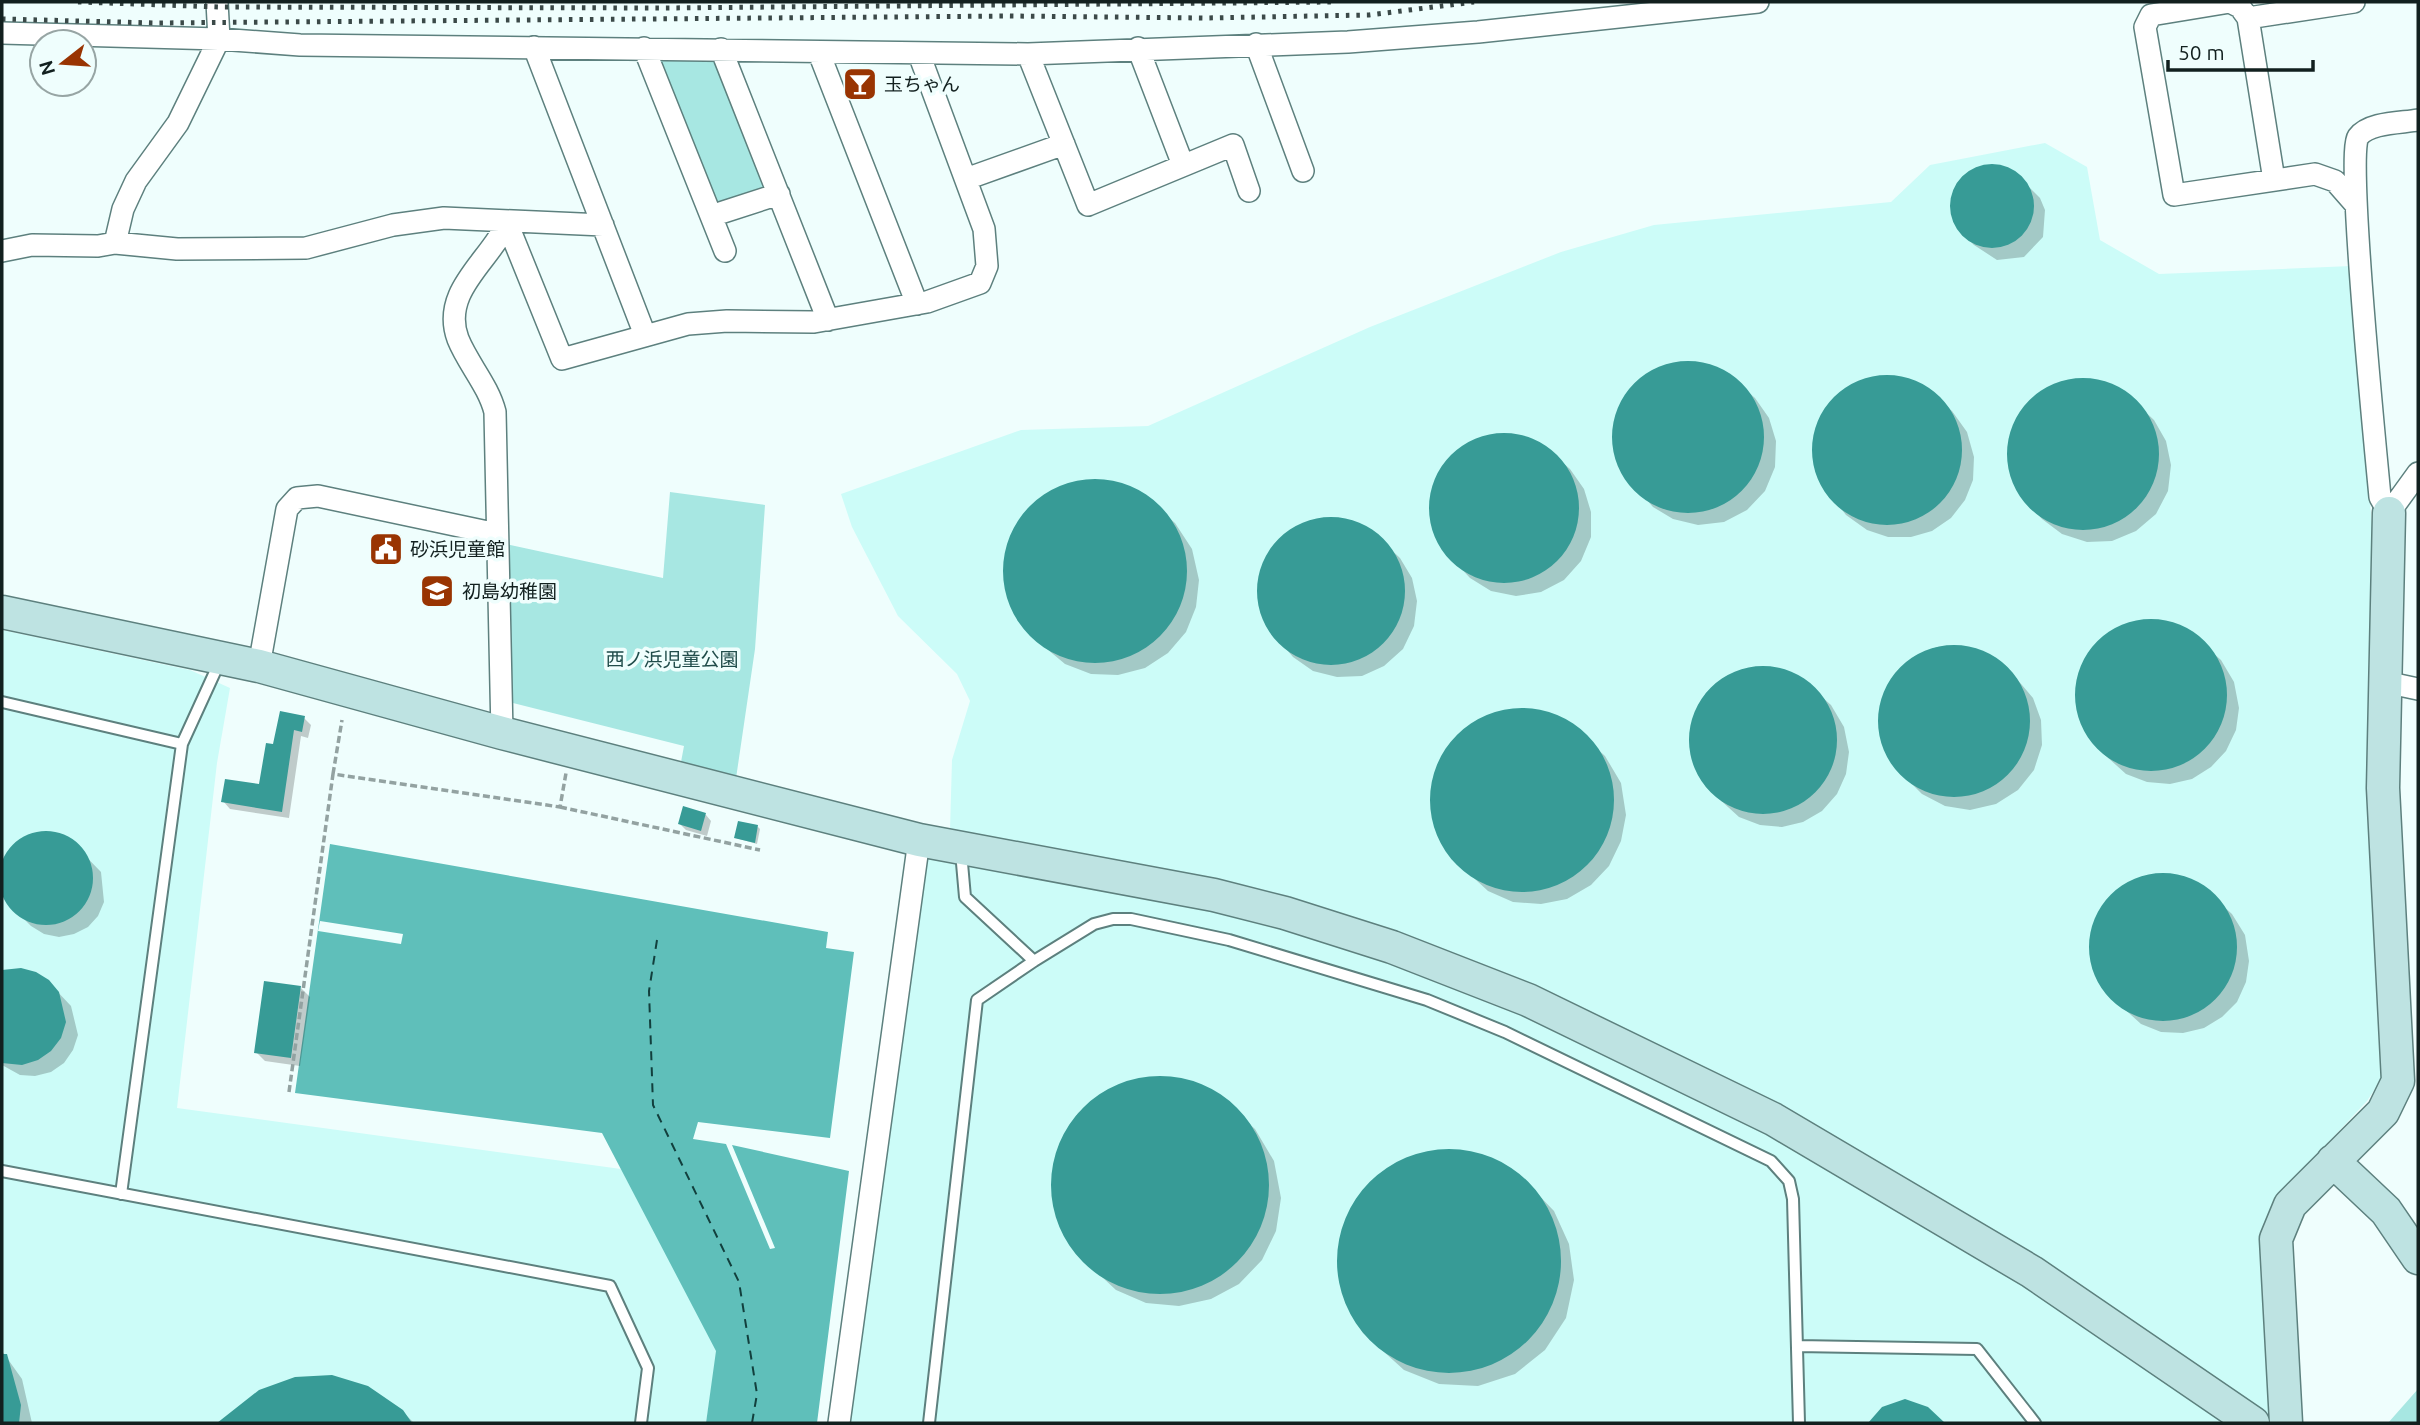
<svg xmlns="http://www.w3.org/2000/svg" width="2420" height="1425" font-family="Ubuntu,'Noto Sans JP',sans-serif">
<style>
.built{fill:#ccfcf8}
.green{fill:#a7e7e2}
.water{fill:#5fbfba}
.pier{fill:#effefd}
.shadow{fill:#0003}
.lines{fill:none;stroke-linecap:round;stroke-linejoin:round}
.ferry{stroke:#123f3d;stroke-width:2;stroke-dasharray:9 7;stroke-linecap:butt}
.building{fill:#379b96}
.lane-casing{stroke:#5d807e;stroke-width:14}
.street-casing{stroke:#5d807e;stroke-width:24}
.secondary-casing{stroke:#5d807e;stroke-width:35}
.path{stroke:#93a2a1;stroke-width:3.5;stroke-dasharray:7 3.5;stroke-linecap:butt}
.lane{stroke:#fff;stroke-width:10}
.street{stroke:#fff;stroke-width:21}
.secondary{stroke:#bee3e2;stroke-width:32}
.rail{stroke:#3b4948;stroke-width:5;stroke-dasharray:3.5 7;stroke-linecap:butt}
.labels{text-anchor:middle;stroke-width:7;stroke-linejoin:round;paint-order:stroke}
.poi-label{font-size:19px;fill:#12201f;stroke:#effefd;text-anchor:start}
.park-label{font-size:19px;fill:#204c4a;stroke:#effefd}
</style>
<rect width="100%" height="100%" fill="#effefd"/>
<path class="built" d="M2045 143 2087 167 2100 240 2159 274 2351 266 2372 527V770L2383 1077 2367 1101 2280 1194 2264 1223 2260 1252 2285 1423H845L926 858 946 862 950 831 952 760 970 701 957 674 898 616 852 527 841 494 1021 430 1148 426 1370 327 1561 252 1654 225 1891 202 1930 165Z
M2 630 190 670 230 688 217 763 177 1108 621 1169 717 1351 706 1423H2Z"/>
<path class="green" d="M662 57H711L718 63 769 189 712 206 654 67Z
M670 492 765 505 755 649 734 792 678 778 684 746 501 700 497 542 663 578Z
M2418 1389V1423H2388Z"/>
<path class="water" d="M330 844 828 932 826 948 854 952 830 1138 698 1122 693 1139 726 1144 770 1249 775 1248 732 1145 849 1171 817 1423H706L716 1351 602 1133 295 1093Z"/>
<path class="pier" d="M320 921 403 934 401 944 318 931Z"/>
<path class="shadow" d="M1994 166 2006 168 2027 185 2040 198 2045 210 2043 237 2024 257 1997 260 1974 245 1961 232 1952 208 1959 183 1968 173Z
M1676 363H1700L1723 370 1755 398 1769 418 1776 441 1775 467 1765 491 1747 510 1724 522 1698 525 1673 519 1653 507 1624 474 1615 452 1614 428 1621 405 1634 385 1653 370Z
M1894 376 1918 383 1952 411 1967 432 1974 457 1973 480 1965 500 1951 518 1932 531 1911 537H1888L1867 530 1846 515 1819 480 1813 455 1816 429 1827 407 1845 389 1868 378Z
M2077 379 2101 381 2123 391 2154 420 2166 441 2171 465 2168 491 2156 514 2136 531 2112 541 2087 542 2062 534 2042 519 2015 486 2009 463 2010 439 2018 416 2033 398 2054 385Z
M1491 435H1515L1538 442 1570 469 1584 489 1591 512V537L1581 561 1564 580 1541 592 1516 596 1491 591 1470 578 1441 547 1433 525 1431 501 1437 478 1450 458 1469 443Z
M1107 481 1137 490 1175 523 1192 549 1199 580 1196 607 1186 632 1168 653 1145 668 1118 675 1091 674 1065 664 1041 644 1027 631 1011 604 1005 573 1009 542 1024 515 1047 494 1076 482Z
M1324 519 1347 520 1369 529 1400 558 1412 578 1417 601 1414 626 1403 649 1384 666 1362 676 1337 677 1313 671 1293 657 1266 625 1259 602V579L1267 556 1281 538 1301 525Z
M2163 621 2187 630 2221 660 2234 682 2239 708 2236 730 2226 751 2211 767 2192 779 2170 784 2147 782 2126 774 2106 756 2093 743 2080 721 2076 695 2080 670 2093 647 2113 631 2137 622Z
M1961 646 1984 652 2005 665 2033 698 2041 720 2042 745 2034 770 2018 790 1996 804 1970 810 1945 806 1922 794 1908 780 1892 763 1882 741 1879 717 1884 693 1897 672 1915 656 1937 647Z
M1749 668H1774L1798 676 1831 705 1844 727 1849 752 1846 774 1837 794 1822 811 1803 822 1782 827 1760 825 1739 817 1706 787 1694 765 1689 740 1694 715 1706 693 1725 677Z
M1507 710H1539L1568 722 1605 756 1621 783 1626 815 1621 841 1609 866 1591 885 1567 899 1541 904 1513 902 1488 891 1451 857 1436 829 1431 798 1437 767 1453 740 1477 720Z
M304 718 311 725 308 738 301 736 289 818 230 809 223 801 260 786 274 746Z
M684 809 706 815 711 821 707 836 686 830 680 824Z
M758 827 760 829 757 844 736 838Z
M39 833 68 838 101 872 104 902 98 916 88 927 74 934 59 937 44 934 31 926 18 913 2 888V872L13 846Z
M2150 876H2175L2199 884 2232 914 2245 935 2249 961 2246 982 2237 1002 2222 1017 2204 1028 2183 1033 2161 1032 2141 1024 2108 994 2095 973 2091 948 2095 923 2107 901 2127 885Z
M6 972 55 989 71 1006 78 1035 73 1050 64 1063 51 1072 35 1076 20 1075 2 1065V973Z
M301 988 310 997 300 1066 265 1061 256 1052Z
M1142 1078H1179L1214 1092 1255 1129 1274 1161 1281 1198 1276 1231 1262 1260 1239 1284 1211 1299 1179 1306 1146 1303 1116 1290 1075 1252 1057 1219 1052 1182 1059 1146 1078 1113 1107 1090Z
M1449 1150 1484 1155 1516 1172 1529 1185 1554 1211 1569 1244 1574 1280 1566 1318 1545 1350 1515 1374 1478 1386 1439 1384 1404 1370 1363 1333 1345 1302 1338 1266 1342 1231 1357 1198 1382 1172 1413 1156Z
M2 1351 22 1379 32 1423H2Z
M402 1411 414 1423H225L231 1415Z"/>
<g class="lines">
<path class="ferry" d="M657 940 649 991 653 1105 739 1282 757 1394 752 1423"/>
</g>
<path class="building" d="M1950 206a42 42 0 1 1 84 0a42 42 0 1 1-84 0Z
M1612 437a76 76 0 1 1 152 0a76 76 0 1 1-152 0Z
M1812 450a75 75 0 1 1 150 0a75 75 0 1 1-150 0Z
M2007 454a76 76 0 1 1 152 0a76 76 0 1 1-152 0Z
M1429 508a75 75 0 1 1 150 0a75 75 0 1 1-150 0Z
M1003 571a92 92 0 1 1 184 0a92 92 0 1 1-184 0Z
M1257 591a74 74 0 1 1 148 0a74 74 0 1 1-148 0Z
M2075 695a76 76 0 1 1 152 0a76 76 0 1 1-152 0Z
M1878 721a76 76 0 1 1 152 0a76 76 0 1 1-152 0Z
M1689 740a74 74 0 1 1 148 0a74 74 0 1 1-148 0Z
M1430 800a92 92 0 1 1 184 0a92 92 0 1 1-184 0Z
M280 711 305 716 302 732 294 730 282 812 221 802 225 779 259 784 266 743 273 744Z
M683 806 706 813 701 831 678 824Z
M738 821 758 825 755 843 734 838Z
M-1 878a47 47 0 1 1 94 0a47 47 0 1 1-94 0Z
M2089 947a74 74 0 1 1 148 0a74 74 0 1 1-148 0Z
M21 968 36 972 49 980 59 992 66 1022 61 1038 51 1051 38 1060 22 1065 2 1063V970Z
M264 981 301 986 291 1058 254 1053Z
M1051 1185a109 109 0 1 1 218 0a109 109 0 1 1-218 0Z
M1337 1261a112 112 0 1 1 224 0a112 112 0 1 1-224 0Z
M2 1354H7L21 1405 19 1423H2Z
M332 1375 368 1386 403 1410 412 1423H217L259 1390 295 1377Z
M1905 1399 1928 1407 1945 1423H1868L1882 1407Z"/>
<g class="lines">
<g class="lane-casing">
<path id="lane" d="M2 702 182 744
M1034 961 1094 924 1113 919H1131L1229 940 1427 1000 1505 1032 1771 1161 1789 1181 1793 1199 1799 1423
M2 1171 610 1286 648 1368 641 1423
M121 1194 182 744 220 661
M1797 1346 1977 1349 2035 1423
M929 1423 977 1000 1034 961 965 897 961 852"/>
</g>
<g class="street-casing">
<path id="street" d="M2354 2 2248 18 2240 7 2230 2 2151 15 2145 27 2174 195 2315 174 2335 181 2356 205
M2248 18 2274 180
M2 33 219 39 300 45 1028 54 1348 42 1478 32 1758 2
M1256 44 1303 171
M534 47 645 335
M644 48 725 251
M1138 48 1183 165
M721 49 828 320
M819 53 917 304
M1028 54 1088 205 1233 145 1249 191
M966 179 1064 144
M711 216 779 194
M507 223 562 359 688 324 727 321 814 322 927 302 980 283 987 266 984 229 919 54
M115 243 123 209 136 181 178 123 219 39 217 2
M2 251 32 245 98 246 115 243 177 249 306 248 393 225 444 218 603 225
M2389 513 2380 497C2376 454 2346 154 2358 137 2369 122 2402 123 2418 120
M2389 513 2418 473
M259 666 287 509 297 498 318 496 497 534
M2385 682 2418 689
M502 733 495 412C488 385 468 364 458 339 440 291 491 260 507 223
M839 1423 919 840"/>
</g>
<g class="secondary-casing">
<path id="secondary" d="M2 612 259 666 502 733 919 840 1214 895 1285 913 1392 947 1528 1000 1773 1119 2032 1272 2253 1423
M2333 1161 2386 1211 2418 1258
M2286 1423 2276 1239 2290 1205 2383 1112 2398 1081 2383 788 2389 513"/>
</g>
<path class="path" d="M333 774 342 720
M560 807 760 850
M289 1092 333 774 560 807 566 773"/>
<use href="#lane" class="lane"/>
<use href="#street" class="street"/>
<use href="#secondary" class="secondary"/>
<path class="rail" d="M78 2 218 7 665 8 1334 2
M2 19 155 23 1009 16 1204 18 1369 15 1474 2"/>
</g>
<defs>
<g id="bar-square" transform="scale(1.75)"><rect x="-9" y="-9" width="18" height="18" rx="4" fill="#993402" stroke="#effefd"/><path d="M-6-5H6L.8 .8V4.5H3.5V6h-7V4.5H-.8V.8Z" fill="#fff"/></g>
<g id="civic-square" transform="scale(1.75)"><rect x="-9" y="-9" width="18" height="18" rx="4" fill="#993402" stroke="#effefd"/><path d="M-.6-6.5H3V-4.5H.6V-3L4-1V1h2V6H-6V1h2V-1L-.6-3ZM-1.2 2.5V6h2.4V2.5Z" fill="#fff"/></g>
<g id="school-square" transform="scale(1.75)"><rect x="-9" y="-9" width="18" height="18" rx="4" fill="#993402" stroke="#effefd"/><path d="M0-5L7-2L0 1L-7-2ZM-4 1L0 2.5L4 1V4Q0 6-4 4Z" fill="#fff"/></g>
</defs>
<g fill-rule="evenodd">
<use href="#bar-square" x="860" y="84"/>
<use href="#civic-square" x="386" y="549"/>
<use href="#school-square" x="437" y="591"/>
</g>
<g class="labels">
<g class="poi-label">
<text x="884" y="91">玉ちゃん</text>
<text x="410" y="556">砂浜児童館</text>
<text x="462" y="598">初島幼稚園</text>
</g>
<g class="park-label">
<text x="672" y="666">西ノ浜児童公園</text>
</g>
</g>
<rect width="2420" height="1425" fill="none" stroke="#12201f" stroke-width="7"/>
<g transform="translate(63 63) rotate(253)"><circle r="33" fill="#effefd" stroke="#97a5a4" stroke-width="2"/>
<path d="M0-5L12 26L0 18L-12 26Z" fill="#993402"/>
<text y="-10" font-size="19" font-weight="bold" text-anchor="middle" fill="#12201f">N</text>
</g>
<path d="M2168 60v10h145v-10" fill="none" stroke="#12201f" stroke-width="3.5"/>
<text x="2178" y="60" font-size="21" fill="#12201f" stroke="#effefd" stroke-width="5" paint-order="stroke">50 m</text>
</svg>
